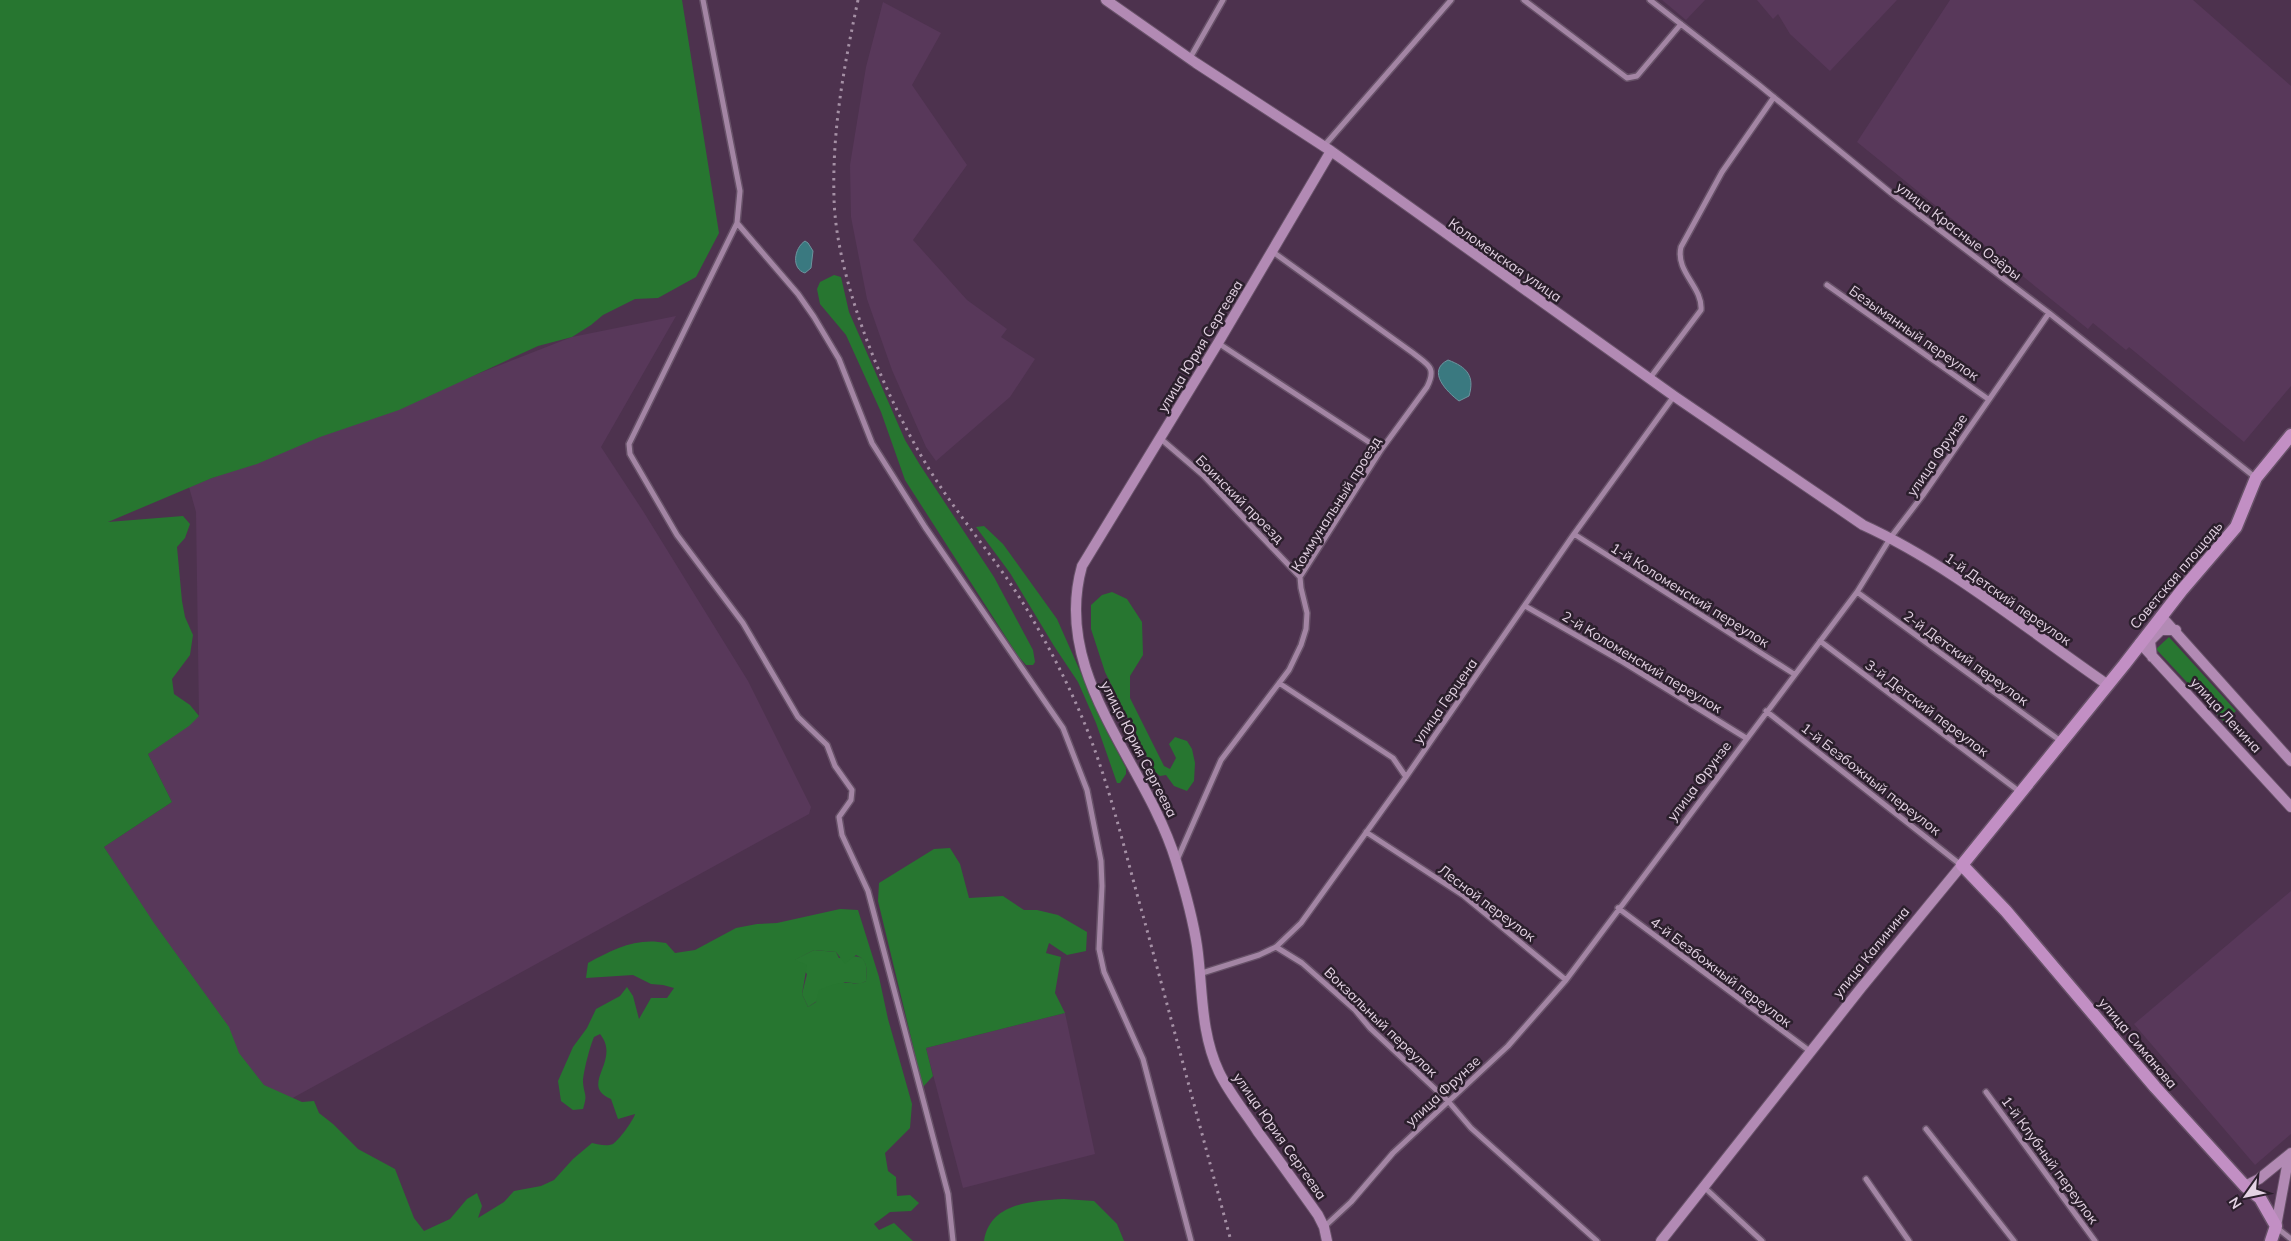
<svg xmlns="http://www.w3.org/2000/svg" width="2291" height="1241" font-family="Mulish,sans-serif">
<style>
.built{fill:#58385a}
.green{fill:#287731}
.forest{fill:#277630;fill-rule:evenodd}
.water{fill:#3a7980;stroke:#6d949e}
.lines{fill:none;stroke-linecap:round;stroke-linejoin:round}
.street-casing{stroke:#675168;stroke-width:8}
.secondary-casing{stroke:#675168;stroke-width:12}
.primary-casing{stroke:#675168;stroke-width:15}
.street{stroke:#a385a4;stroke-width:5}
.secondary{stroke:#b28ab4;stroke-width:10}
.primary{stroke:#c28fc4;stroke-width:12}
.rail{stroke:#a590a5;stroke-width:3;stroke-dasharray:2.5 5;stroke-linecap:butt}
.labels{text-anchor:middle;stroke-width:5;stroke-linejoin:round;paint-order:stroke}
.street-label{font-size:14px;fill:#e4d3e4;stroke:#2b1f2c}
</style>
<rect width="100%" height="100%" fill="#4d324e"/>
<path class="built" d="M1662 0H1705L1686 20Z
M1757 0H1897L1830 71 1790 34 1778 14 1773 19Z
M1950 0H2193L2291 86V386L2244 442 2129 347 2126 350 2093 323 2088 329 1857 142Z
M883 2 941 33 912 85 967 165 913 240 967 300 1007 329 1001 337 1035 359 1010 397 936 461 926 447 892 370 867 299 851 217 850 165 866 67Z
M676 316 601 447 643 511 748 681 811 807 809 814 269 1111 104 847 172 802 148 754 199 716 196 512 189 487 572 337Z
M2291 891V1134L2255 1165 2134 1024Z
M1065 1013 1095 1154 963 1188 926 1048Z"/>
<path class="green" d="M2169 637 2236 711 2224 722 2156 649Z
M814 950 836 952 839 958C861 954 869 955 866 981L860 984 845 982 808 1007 802 994 807 974 794 960Z"/>
<path class="forest" d="M0 0H682L719 233 696 277 658 298 635 299 603 315 591 325 572 337 538 346 399 410 320 437 257 464 212 478 108 522 183 516 190 524 185 538 177 547 182 601 185 617 193 635 190 655 172 679 174 694 190 705 199 716 189 726 148 754 172 802 104 847 154 923 229 1027 239 1053 264 1085 302 1102 314 1101 319 1113 333 1124 358 1149 395 1169 414 1218 424 1231 450 1219 467 1199 477 1193 482 1206 478 1218 504 1202 514 1191 541 1186 554 1180 573 1159 592 1143C598 1144 606 1147 613 1144 619 1140 633 1121 635 1114L618 1119 611 1099C578 1085 622 1061 600 1034L594 1037C590 1046 583 1073 583 1082 584 1096 588 1093 583 1109L573 1110 561 1101 558 1081 573 1047 587 1028 596 1009 620 996 627 987 633 996 639 1019 651 998H667L674 988 663 985 651 984 633 975 586 978 588 963C613 949 637 937 666 943L675 953 695 950 736 928 757 924 777 923 840 909 858 910 879 977 888 1019 912 1104 910 1128 885 1153 888 1171 896 1177 897 1196 910 1195 919 1203 911 1211 890 1212 874 1224 879 1230 894 1223 913 1241H0ZM814 950 836 952 845 964 856 955C868 960 867 969 866 981 857 986 852 982 843 983 834 983 827 987 819 990L816 1002 808 1007 802 994 807 965 795 960Z
M834 275 841 277 849 312 905 440 920 465 994 577 1033 650 1035 662 1033 665H1026L1018 656 905 480 881 412 846 335 820 304 817 289 820 282Z
M984 526 1003 544 1057 619 1108 734 1126 768V774L1120 783H1117L1096 723 1078 682 1054 646 1010 573 976 527Z
M1112 592 1127 599 1142 622 1143 655 1130 676V698L1164 766 1170 769 1176 758 1169 744 1175 737 1187 741 1192 749 1195 763 1194 781 1187 791 1174 786 1166 775 1160 776 1154 771 1105 672 1091 629V605L1102 595Z
M950 848 960 864 969 898 1003 896 1024 910H1037L1058 915 1087 932 1086 951 1067 955 1049 943 1046 953 1061 957 1055 993 1065 1013 926 1048 933 1076 923 1087 878 901 879 883 934 849Z
M1064 1199 1094 1201 1117 1224 1124 1241H984C990 1202 1033 1201 1064 1199Z"/>
<path class="water" d="M805 241 808 243 813 251 811 268 805 273C791 269 794 248 805 241Z
M1448 360C1467 367 1475 376 1469 396L1459 401C1447 392 1426 371 1448 360Z"/>
<g class="lines">
<g class="street-casing">
<path id="street" d="M703 0 740 191 737 223 629 444 630 454 677 535 743 623 798 717 827 745 835 766 852 790 851 800 839 817 842 835 868 891 948 1194 953 1241
M1524 0 1627 78 1637 76 1681 24
M1650 0 1759 85 1891 193 2049 313 2256 478
M1190 58 1223 0
M1324 146 1451 0
M737 223 798 294 814 317 839 359 872 443 925 527 1063 728 1087 790 1101 861 1102 886 1099 949 1104 972 1143 1059 1191 1241
M1827 285 1988 399
M1218 343 1381 450
M1650 378 1701 310C1703 287 1675 272 1681 247L1722 172 1774 97
M1161 439 1203 475 1300 577
M1574 534 1794 674
M1857 592 2062 742
M1525 606 1623 662 1746 738
M1820 641 2020 792
M1279 683 1393 758 1406 777
M1766 711 1961 865
M1366 832 1464 896 1566 980
M1177 860 1221 760 1289 670 1301 645 1306 629 1307 613 1301 588 1300 577 1381 450 1427 387C1437 367 1428 365 1413 353L1273 252
M1618 908 1811 1052
M1276 947 1302 963 1355 1010 1370 1028 1448 1101 1471 1128 1597 1241
M1199 974 1259 955 1276 947 1301 923 1406 777 1574 534 1674 396
M1986 1092 2095 1241
M1926 1129 2014 1241
M1866 1179 1909 1241
M1704 1187 1762 1241
M1324 1227 1351 1202 1393 1153 1508 1046 1566 980 1857 592 1891 537 1923 495 2049 313
M2276 1227 2291 1239"/>
</g>
<g class="secondary-casing">
<path id="secondary" d="M1106 0 1196 63 1331 151 1674 396 1863 525C1949 564 2029 631 2108 685
M2161 616 2291 761
M2140 643 2291 807
M2152 657 2150 641 2161 630H2176
M2245 1186 2259 1179 2290 1154
M2276 1226 2287 1166 2291 1153
M1327 1241 1324 1227 1318 1215C1298 1187 1278 1159 1258 1132 1245 1112 1229 1093 1219 1072 1200 1032 1203 988 1197 946 1193 919 1184 887 1176 861 1146 762 1051 676 1082 566L1218 343 1331 151
M1661 1241 1861 988 1962 865"/>
</g>
<g class="primary-casing">
<path id="primary" d="M2271 1241 2276 1226 2260 1198 2245 1186 2155 1087 2006 911 1962 865 2124 665 2182 590 2236 527 2256 478 2291 435"/>
</g>
<use href="#street" class="street"/>
<use href="#secondary" class="secondary"/>
<use href="#primary" class="primary"/>
<path class="rail" d="M858 0C844 66 832 130 834 198 836 284 891 412 938 483 965 524 997 561 1023 603 1046 641 1067 681 1084 722 1110 785 1125 853 1144 919 1173 1026 1202 1134 1231 1241"/>
</g>
<g class="labels">
<g class="street-label">
<text transform="translate(1959 231) rotate(37)" y="5">улица Красные Озёры</text>
<text transform="translate(1505 260) rotate(35)" y="5">Коломенская улица</text>
<text transform="translate(1914 333) rotate(35)" y="5">Безымянный переулок</text>
<text transform="translate(1200 346) rotate(-59)" y="5">улица Юрия Сергеева</text>
<text transform="translate(1937 455) rotate(-56)" y="5">улица Фрунзе</text>
<text transform="translate(1240 499) rotate(45)" y="5">Боинский проезд</text>
<text transform="translate(1336 504) rotate(-58)" y="5">Коммунальный проезд</text>
<text transform="translate(2176 575) rotate(-50)" y="5">Советская площадь</text>
<text transform="translate(1690 595) rotate(32)" y="5">1-й Коломенский переулок</text>
<text transform="translate(2008 599) rotate(35)" y="5">1-й Детский переулок</text>
<text transform="translate(1966 658) rotate(36)" y="5">2-й Детский переулок</text>
<text transform="translate(1642 662) rotate(31)" y="5">2-й Коломенский переулок</text>
<text transform="translate(1445 701) rotate(-55)" y="5">улица Герцена</text>
<text transform="translate(1927 708) rotate(37)" y="5">3-й Детский переулок</text>
<text transform="translate(2226 715) rotate(47)" y="5">улица Ленина</text>
<text transform="translate(1139 749) rotate(63)" y="5">улица Юрия Сергеева</text>
<text transform="translate(1871 779) rotate(38)" y="5">1-й Безбожный переулок</text>
<text transform="translate(1699 781) rotate(-53)" y="5">улица Фрунзе</text>
<text transform="translate(1487 903) rotate(37)" y="5">Лесной переулок</text>
<text transform="translate(1871 952) rotate(-51)" y="5">улица Калинина</text>
<text transform="translate(1721 972) rotate(37)" y="5">4-й Безбожный переулок</text>
<text transform="translate(1381 1022) rotate(44)" y="5">Вокзальный переулок</text>
<text transform="translate(2138 1043) rotate(50)" y="5">улица Симанова</text>
<text transform="translate(1443 1091) rotate(-43)" y="5">улица Фрунзе</text>
<text transform="translate(1280 1136) rotate(55)" y="5">улица Юрия Сергеева</text>
<text transform="translate(2050 1160) rotate(54)" y="5">1-й Клубный переулок</text>
</g>
</g>
<g transform="translate(2246 1196) rotate(237)" stroke="#2b1f2c" stroke-width="4" paint-order="stroke">
<path d="M0-4L9 19L0 12L-9 19Z" fill="#e4d3e4"/>
<text y="-8" font-size="14" font-weight="bold" text-anchor="middle" fill="#e4d3e4">N</text>
</g>
</svg>
